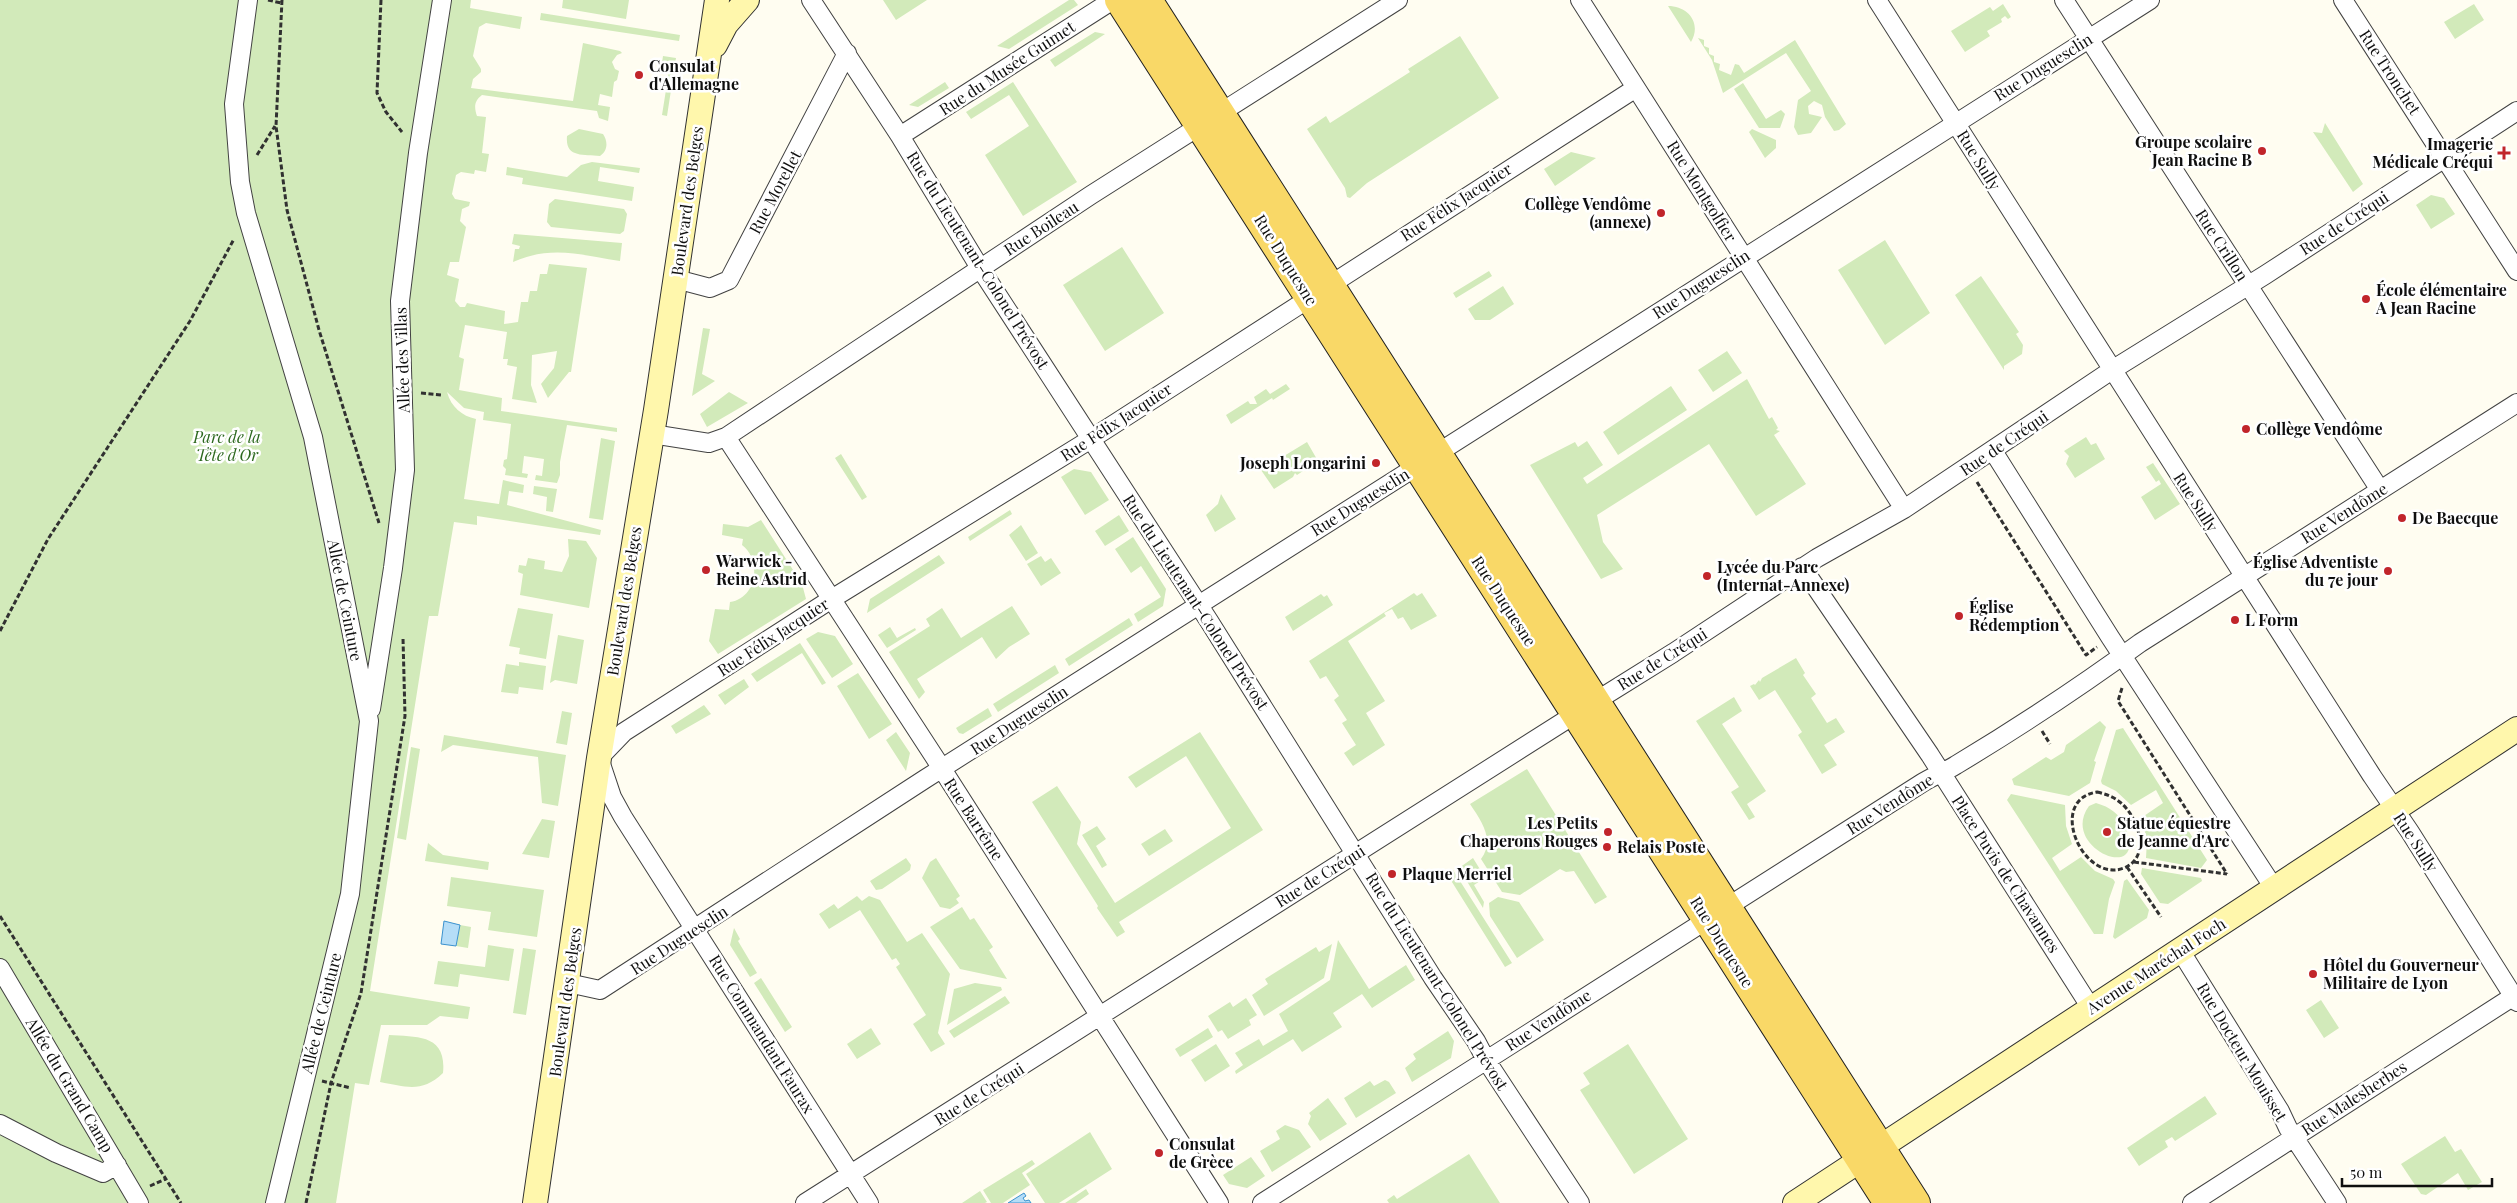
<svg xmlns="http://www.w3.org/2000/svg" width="2517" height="1203" font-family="'Playfair Display',serif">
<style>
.green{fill:#d2eaba}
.water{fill:#b5ddf7;stroke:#3b92cf}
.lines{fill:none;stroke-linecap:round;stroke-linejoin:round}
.street-casing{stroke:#424242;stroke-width:20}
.secondary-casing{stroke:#313131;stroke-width:26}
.primary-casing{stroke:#202020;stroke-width:30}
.path{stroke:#313131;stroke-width:3;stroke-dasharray:5 2.5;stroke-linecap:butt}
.street{stroke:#fff;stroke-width:18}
.secondary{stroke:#fff7ac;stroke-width:24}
.primary{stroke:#f9d867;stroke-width:28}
.poi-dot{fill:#c1252a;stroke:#fff;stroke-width:2}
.labels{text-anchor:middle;stroke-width:5;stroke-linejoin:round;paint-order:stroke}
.poi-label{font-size:16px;font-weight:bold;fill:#0f0f0f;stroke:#fff;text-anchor:start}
.street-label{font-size:16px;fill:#0f0f0f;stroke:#fff}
.park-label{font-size:16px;font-style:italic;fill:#2c681e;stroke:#fff}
</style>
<rect width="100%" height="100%" fill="#fffdf1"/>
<path class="green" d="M0 0H471L470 8 522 17 520 29 486 23 479 27 473 56 481 69V72L473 79 471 88 573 101 583 43 620 51 622 53 617 55 612 62 615 69 619 71 617 80 614 82 612 97 600 94 598 105 610 107 608 121 599 118 597 111 482 95C474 101 474 107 477 116L486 117 482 153 489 154 486 172 475 170 474 174 461 172 456 175 452 194 455 199 470 202 469 206 462 209 460 221 466 227 459 262H450L447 275 459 279 455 301 460 307H465L467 303 505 311 504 324 518 322 521 302H528L530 291H537L540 274H547L549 264 587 268 571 372H569L548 398 541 384 554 368 557 351 532 355 531 385 537 403 512 399 517 367 507 365 508 359H503L507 332 465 325 459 357 464 359 459 390 502 398 501 411 617 428V432L567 425 560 462V475L557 483 535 480 536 475 542 476 544 459 524 456 522 473 528 474 527 478 505 475 506 469 503 466 504 460 507 459 511 424 483 420 484 412 464 408 447 392C451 407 462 416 476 419L464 499 499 504 503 480 524 485 523 493 509 491 507 505 601 530 600 535 477 516V525L454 522 438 616H429L370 991 470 1007 468 1019 440 1016 427 1025H381L369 1085 355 1083 336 1203H0Z
M563 0H629L626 19 562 8Z
M883 0H927L896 20Z
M1069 0H1074L1078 5 1009 49 997 46Z
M2003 4 2011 17 2008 19 2005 16 2001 19 2002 22 1987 31 1990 36 1965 52 1951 31 1990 7 1993 11Z
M2474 4 2484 20 2455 39 2444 22Z
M1668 6C1688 6 1702 23 1691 42Z
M541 13 680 35 679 41 540 20Z
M1095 32 1105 34 1055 67 1050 60Z
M1460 36 1499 98 1367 183 1350 198 1347 197 1345 188 1307 129 1326 116 1330 123 1410 72 1408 69Z
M1698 38 1704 40V46L1709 48V54L1714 56V62L1720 64 1719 70 1731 75 1735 64 1739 65 1744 73 1795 40 1846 124 1839 130 1834 131 1825 117 1822 105 1814 101 1808 106 1809 114 1822 117 1811 133 1798 135 1794 127 1798 100 1811 91 1786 53 1723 93 1712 60Z
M663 56 676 58 667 116 662 115 669 71 661 70Z
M945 82 949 88 918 107 909 105Z
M1013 82 1077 182 1023 216 985 155 1029 126 1009 95 971 119 966 112Z
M1743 83 1766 119 1781 110 1785 114 1780 128H1759L1734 89Z
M2325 123 2363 184 2353 192 2313 132 2322 133Z
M579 129 603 134C608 141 608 151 600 156 583 154 565 158 567 136Z
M1752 129 1776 140V148L1765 158 1749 132Z
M1571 152 1596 158 1555 186 1544 169Z
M592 162 640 168 639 173 600 167 598 181 634 187 632 201 522 184 523 178 506 175 507 167 567 177 581 165Z
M2431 195 2444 198 2455 214 2431 229 2416 205Z
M555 199 624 209 627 214 624 231 620 234 551 227 547 222 549 204Z
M514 234 622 243 620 261C580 255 552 245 513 262L515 249H519L520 246 512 244Z
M1885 240 1930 313 1885 345 1838 270Z
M1122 247 1164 313 1105 351 1063 285Z
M1489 271 1492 276 1456 298 1453 293Z
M1981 276 2019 332 2016 334 2023 345 2022 354 2004 366V370L1955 295Z
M1503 286 1514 304 1490 320H1475L1468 309Z
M703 328 710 329 702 374 715 381 692 396Z
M1727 351 1742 373 1713 392 1698 370Z
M1747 379 1769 419 1772 417 1778 428 1776 430 1780 431 1774 435 1806 484 1756 516 1709 444 1597 515 1603 542 1623 569 1601 579 1530 465 1575 442 1578 447 1587 441 1603 465 1583 478 1587 484Z
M1286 384 1290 389 1273 400 1272 398 1231 424 1226 415 1248 401 1250 404H1257L1254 397 1266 389 1270 394Z
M1671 386 1687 410 1618 455 1603 432Z
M729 392 748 403 707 427 700 414Z
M2086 437 2091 445 2096 443 2105 459 2075 478 2066 464 2069 456 2064 451Z
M601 438 615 441 603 520 589 518Z
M1307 442 1318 461 1297 475 1295 473 1293 477 1274 489 1261 470Z
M841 454 867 497 862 500 835 458Z
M2153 463 2180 504 2155 520 2141 497 2161 484 2159 480 2156 482 2146 467Z
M1074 469 1091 472 1109 500 1085 515 1061 477Z
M534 486 557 489 553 512 546 511 547 497 533 494Z
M1221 494 1236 519 1215 532 1206 515 1218 504Z
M1010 510 1012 514 970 541 968 537Z
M1119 515 1129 531 1105 546 1095 531Z
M761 520 802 584 806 599 718 654 709 641 715 609 729 610 730 602C757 598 762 560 742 545L743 539 722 535 723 524 748 527Z
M1021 525 1038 553 1026 561 1009 535Z
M1133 537 1166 589 1163 606 1138 622 1134 614 1161 597 1141 566 1131 573 1115 549Z
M568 539 586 541 597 558 589 608 520 595 523 574 518 572 519 565 526 566 528 558 545 561 544 569 562 572 569 556Z
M939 555 945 563 867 613 870 599Z
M1041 556 1045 562 1051 558 1061 573 1041 586 1027 564Z
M1414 593 1417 596 1422 593 1437 616 1411 630 1403 617 1398 619 1392 609 1384 613 1386 616 1348 641 1385 701 1366 713 1385 745 1353 766 1344 753 1356 745 1342 723 1347 720 1334 700 1339 696 1326 676 1320 679 1309 661Z
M1321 594 1324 597 1327 595 1333 605 1293 631 1285 617Z
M1012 606 1030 634 1009 647 996 659 982 637 917 679 925 692 919 699 889 652 930 626 926 619 942 608 961 638Z
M518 608 553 614 546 659 519 654 520 648 509 646Z
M1129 618 1133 625 1069 666 1065 659Z
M890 627 897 638 915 628 916 630 887 648 878 635Z
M818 632 835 636 853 664 832 678 806 639Z
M558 635 584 640 577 684 555 680 550 683Z
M800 643 826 683 822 685 802 653 757 682 751 674Z
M1796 658 1805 673 1803 675 1816 694 1811 698 1827 723 1836 718 1845 732 1824 745 1837 765 1822 774 1798 735 1802 732 1775 690 1759 700 1750 686 1754 684 1755 685 1759 680 1760 682 1762 678Z
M519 662 546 666 543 690 519 687 518 694 501 692 506 664 519 666Z
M1055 665 1059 673 998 712 993 704Z
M858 673 892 724 869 739 837 686Z
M744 679 749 687 725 705 718 695Z
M1734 697 1742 711 1722 724 1766 791 1747 804 1755 817 1749 820 1731 792 1739 787 1696 721Z
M704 705 711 714 676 734 671 726Z
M988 708 992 716 963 734 959 733 956 728Z
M562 711 572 713 567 745 556 743Z
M2100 721 2106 727 2094 761 2096 762 2090 783 2069 796 2014 785 2012 779 2046 757 2051 760 2064 752 2066 745Z
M2123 728 2207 860 2201 868 2146 858 2147 839 2141 818 2163 803 2156 790 2131 805 2116 791 2102 784 2101 781 2116 730Z
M896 732 910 753 906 771 886 740Z
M1200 732 1263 830 1119 922 1125 932 1117 937 1097 908 1098 906 1032 802 1057 786 1081 822 1077 844 1115 903 1231 828 1186 756 1136 788 1128 777Z
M444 735 566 755 558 806 542 803 538 757 453 745 441 752Z
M411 747 420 749 406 840 397 838Z
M1527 769 1607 897 1595 904 1574 871 1566 872 1560 869 1520 895 1502 892 1481 859C1495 840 1482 822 1470 804Z
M2011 794 2065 805 2066 826 2072 844 2052 858 2060 871 2081 857 2095 871 2113 879 2115 882 2109 899 2103 934H2094L2007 800Z
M2096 803C2110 807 2120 814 2125 827 2150 886 2058 848 2089 806Z
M542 819 555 821 549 858 522 854Z
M1097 826 1106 839 1096 846 1107 865 1102 868 1082 835Z
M1165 829 1173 841 1149 856 1141 844Z
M428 843 443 855 489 862 488 870 425 861Z
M906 858 911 865 910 870 882 889 876 890 870 881Z
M936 858 960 896 956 899 959 903 950 909 940 907 922 878 930 862Z
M1473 858 1481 871 1483 879 1474 885 1484 902 1483 908 1459 868Z
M2142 868 2201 878 2202 881 2168 904 2160 903 2141 874Z
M1453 870 1512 963 1505 967 1447 874Z
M451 877 544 890 537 937 488 930 491 912 447 906Z
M2127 879 2149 910 2147 918 2115 939 2113 937C2117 916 2120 902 2124 881Z
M857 896 862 901 869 896 880 900 907 942 922 933 950 974 938 1033 945 1044 931 1052 913 1024 926 1015 896 967 900 964 896 958 892 960 860 910 829 929 819 914 834 904 838 909Z
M1498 897 1519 902 1544 940 1517 958 1490 916 1489 903Z
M962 907 970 920 974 918 993 947 989 950 1007 979 960 969 930 927Z
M460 925 471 927 468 948 456 946Z
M734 928 740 939 738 941 757 973 750 977 730 945Z
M1338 940 1369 989 1406 965 1415 980 1372 1008 1362 994 1333 1013 1342 1027 1302 1052 1293 1039 1236 1074 1235 1071 1243 1065 1235 1053 1259 1039 1263 1046 1288 1031 1279 1014 1330 980Z
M1332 944 1324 978 1264 1016 1252 995 1268 984 1265 979 1316 947 1319 952Z
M488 945 514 949 509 981 460 974 458 987 434 984 438 961 485 967Z
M523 948 536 950 526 1015 513 1013Z
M761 978 792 1027 785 1032 754 983Z
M975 983 1001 987 1002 990 947 1025 954 989Z
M1005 996 1010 1003 954 1038 949 1031Z
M1246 998 1257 1015 1249 1020 1251 1025 1228 1039 1222 1030 1218 1032 1208 1016 1230 1002 1233 1007Z
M2321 1000 2339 1028 2324 1038 2306 1010Z
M871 1028 881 1044 857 1059 847 1044Z
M1208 1028 1213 1037 1180 1057 1175 1049Z
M1448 1031 1454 1041 1451 1058 1412 1082 1405 1068 1416 1059 1413 1054Z
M389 1035C417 1037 447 1034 443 1073 422 1093 407 1087 380 1082Z
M1216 1044 1230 1066 1205 1082 1191 1060Z
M1628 1044 1688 1139 1634 1174 1580 1090 1590 1084 1583 1073Z
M1385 1080 1389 1082 1396 1093 1356 1118 1344 1098 1370 1081 1374 1086Z
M2205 1096 2217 1114 2175 1141 2172 1137 2165 1141 2168 1147 2139 1166 2127 1148Z
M1328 1098 1347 1124 1320 1141 1308 1124 1311 1116 1309 1113Z
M1285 1125 1299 1130 1311 1147 1272 1172 1260 1151 1280 1139 1276 1131Z
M1090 1132 1112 1169 1059 1203H1045L1026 1174Z
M2445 1136 2455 1152 2461 1149 2482 1182 2468 1190 2458 1173 2426 1195 2421 1194 2401 1164Z
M1469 1154 1500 1203H1389L1387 1200 1394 1195 1397 1199Z
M1251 1157 1265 1176 1247 1188 1229 1184 1223 1175Z
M1032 1160 1035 1164 1022 1173 1030 1185 1003 1203H991L983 1190Z
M1086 1189 1089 1194 1076 1203H1065Z
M980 1191 987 1202 985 1203H962Z"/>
<path class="water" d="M444 921 460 925 456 946 441 944Z
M1024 1193 1026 1196 1023 1198 1025 1201 1029 1200 1031 1203H1008Z"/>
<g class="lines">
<g class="street-casing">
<path id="street" d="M248 0 234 104 240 182 246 213 313 437 369 721 350 894 275 1203
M811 0 900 136 980 268 1209 621 1433 978 1476 1041 1486 1060 1580 1203
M1580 0 1904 509
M1877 0 2239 568 2372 776 2410 832 2517 1002
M2064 0 2380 490
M2343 0 2517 271
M900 136 1113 0
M676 279 710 288 729 280 847 53
M652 434 709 443 726 437 1091 195 1398 0
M726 437 937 761 1219 1203
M1993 451 2110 637 2274 888
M1802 567 1930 755 2091 1008
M371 709 393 568 405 470 400 301 418 153 442 0
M2180 950 2280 1111 2288 1128 2337 1203
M0 968 139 1203
M568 983 600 990 925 779 2150 0
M0 1124 56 1153 103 1173 117 1165
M805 1203 1596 701 1673 653 1817 558 1904 509 2112 370 2265 275 2517 111
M869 1203 623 817 612 797 599 758 624 732 830 600 1091 439 1636 88
M1262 1203 1922 783C1933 776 1945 772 1956 765 2019 727 2080 687 2140 643L2517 403
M2192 1203 2517 994"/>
</g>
<g class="secondary-casing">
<path id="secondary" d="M715 45 726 24 747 0
M535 1203 599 758 656 410 717 0
M1795 1203 2517 729"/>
</g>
<g class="primary-casing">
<path id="primary" d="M1119 0 1888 1203
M1148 0 1916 1203"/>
</g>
<path class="path" d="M268 0 281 3
M282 0 276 126 287 210 319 330 379 523
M381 0 377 93 386 112 402 132
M257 155 275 126
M421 393 442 395
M1977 482 2086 655 2097 647
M0 631 48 539 190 321 234 239
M2122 688 2118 701 2227 874
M2042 731 2050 744
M2097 792C2106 794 2114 797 2121 803 2138 817 2152 857 2124 868 2083 884 2046 800 2097 792Z
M2134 862 2227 874
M2127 867 2161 917
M0 916 181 1203
M322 1081 351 1088
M150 1186 166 1179
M306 1203 331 1083 361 993 405 716 403 638"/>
<use href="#street" class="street"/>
<use href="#secondary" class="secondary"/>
<use href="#primary" class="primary"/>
</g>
<g class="poi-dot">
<circle cx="639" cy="75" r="5"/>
<circle cx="2262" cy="151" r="5"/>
<path d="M2501.5 145.5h5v5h5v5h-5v5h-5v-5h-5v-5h5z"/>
<circle cx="1661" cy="213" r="5"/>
<circle cx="2366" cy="299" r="5"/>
<circle cx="2246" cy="429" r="5"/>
<circle cx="1376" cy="463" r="5"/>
<circle cx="2402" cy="518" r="5"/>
<circle cx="706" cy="570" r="5"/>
<circle cx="2388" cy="571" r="5"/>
<circle cx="1707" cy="576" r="5"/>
<circle cx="1959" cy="616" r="5"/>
<circle cx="2235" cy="620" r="5"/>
<circle cx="1608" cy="832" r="5"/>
<circle cx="2107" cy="832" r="5"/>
<circle cx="1607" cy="847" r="5"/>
<circle cx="1392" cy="874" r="5"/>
<circle cx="2313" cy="974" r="5"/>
<circle cx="1159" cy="1153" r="5"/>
</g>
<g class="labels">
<g class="poi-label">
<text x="649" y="72">Consulat<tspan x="649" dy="18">d'Allemagne</tspan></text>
<text x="2252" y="148" text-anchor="end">Groupe scolaire<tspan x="2252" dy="18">Jean Racine B</tspan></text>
<text x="2493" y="150" text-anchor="end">Imagerie<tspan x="2493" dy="18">Médicale Créqui</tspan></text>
<text x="1651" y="210" text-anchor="end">Collège Vendôme<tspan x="1651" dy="18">(annexe)</tspan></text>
<text x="2376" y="296">École élémentaire<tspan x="2376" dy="18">A Jean Racine</tspan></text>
<text x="2256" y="435">Collège Vendôme</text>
<text x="1366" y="469" text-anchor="end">Joseph Longarini</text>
<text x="2412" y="524">De Baecque</text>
<text x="716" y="567">Warwick -<tspan x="716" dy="18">Reine Astrid</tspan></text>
<text x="2378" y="568" text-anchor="end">Église Adventiste<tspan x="2378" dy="18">du 7e jour</tspan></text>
<text x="1717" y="573">Lycée du Parc<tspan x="1717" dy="18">(Internat-Annexe)</tspan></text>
<text x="1969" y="613">Église<tspan x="1969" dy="18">Rédemption</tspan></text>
<text x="2245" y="626">L Form</text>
<text x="1598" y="829" text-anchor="end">Les Petits<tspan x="1598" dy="18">Chaperons Rouges</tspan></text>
<text x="2117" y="829">Statue équestre<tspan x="2117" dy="18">de Jeanne d'Arc</tspan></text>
<text x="1617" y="853">Relais Poste</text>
<text x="1402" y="880">Plaque Merriel</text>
<text x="2323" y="971">Hôtel du Gouverneur<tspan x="2323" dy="18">Militaire de Lyon</tspan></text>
<text x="1169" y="1150">Consulat<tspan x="1169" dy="18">de Grèce</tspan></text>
</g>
<g class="street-label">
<text transform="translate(2043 67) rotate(-32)" y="6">Rue Duguesclin</text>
<text transform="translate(1007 68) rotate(-33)" y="6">Rue du Musée Guimet</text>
<text transform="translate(2390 72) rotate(57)" y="6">Rue Tronchet</text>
<text transform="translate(1979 160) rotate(58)" y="6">Rue Sully</text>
<text transform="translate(1702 191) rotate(58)" y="6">Rue Montgolfier</text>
<text transform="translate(775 192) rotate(-62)" y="6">Rue Morellet</text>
<text transform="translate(687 201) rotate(-82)" y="6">Boulevard des Belges</text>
<text transform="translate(1456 202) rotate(-33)" y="6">Rue Félix Jacquier</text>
<text transform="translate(2344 223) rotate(-33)" y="6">Rue de Créqui</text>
<text transform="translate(1041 228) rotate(-33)" y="6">Rue Boileau</text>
<text transform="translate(2222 245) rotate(57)" y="6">Rue Crillon</text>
<text transform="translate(978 260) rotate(58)" y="6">Rue du Lieutenant-Colonel Prévost</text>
<text transform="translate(1286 260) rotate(58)" y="6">Rue Duquesne</text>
<text transform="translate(1701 284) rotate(-33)" y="6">Rue Duguesclin</text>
<text transform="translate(402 360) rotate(-92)" y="6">Allée des Villas</text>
<text transform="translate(1116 422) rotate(-33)" y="6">Rue Félix Jacquier</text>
<text transform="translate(2004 443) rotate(-34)" y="6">Rue de Créqui</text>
<text transform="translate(1360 502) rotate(-32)" y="6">Rue Duguesclin</text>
<text transform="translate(2196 502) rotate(57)" y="6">Rue Sully</text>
<text transform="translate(2344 513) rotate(-32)" y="6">Rue Vendôme</text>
<text transform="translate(345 600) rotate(79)" y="6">Allée de Ceinture</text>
<text transform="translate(624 601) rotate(-81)" y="6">Boulevard des Belges</text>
<text transform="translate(1504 601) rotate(57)" y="6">Rue Duquesne</text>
<text transform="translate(1196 602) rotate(57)" y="6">Rue du Lieutenant-Colonel Prévost</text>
<text transform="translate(773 637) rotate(-33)" y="6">Rue Félix Jacquier</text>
<text transform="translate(1662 659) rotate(-32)" y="6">Rue de Créqui</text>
<text transform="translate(1019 720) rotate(-33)" y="6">Rue Duguesclin</text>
<text transform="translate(1890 804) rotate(-32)" y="6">Rue Vendôme</text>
<text transform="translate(974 819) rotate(57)" y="6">Rue Barrême</text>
<text transform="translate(2416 842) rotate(57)" y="6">Rue Sully</text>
<text transform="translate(2006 874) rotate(57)" y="6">Place Puvis de Chavannes</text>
<text transform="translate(1320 876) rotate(-32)" y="6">Rue de Créqui</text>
<text transform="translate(679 940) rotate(-33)" y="6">Rue Duguesclin</text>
<text transform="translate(1722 942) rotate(58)" y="6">Rue Duquesne</text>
<text transform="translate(2156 966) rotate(-33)" y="6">Avenue Maréchal Foch</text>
<text transform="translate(1437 981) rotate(58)" y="6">Rue du Lieutenant-Colonel Prévost</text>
<text transform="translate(565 1002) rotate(-82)" y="6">Boulevard des Belges</text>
<text transform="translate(321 1013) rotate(-76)" y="6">Allée de Ceinture</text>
<text transform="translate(1548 1020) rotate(-33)" y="6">Rue Vendôme</text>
<text transform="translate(762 1034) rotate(58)" y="6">Rue Commandant Faurax</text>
<text transform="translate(2242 1052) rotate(59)" y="6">Rue Docteur Mouisset</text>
<text transform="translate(70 1085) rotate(59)" y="6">Allée du Grand Camp</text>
<text transform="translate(979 1094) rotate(-32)" y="6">Rue de Créqui</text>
<text transform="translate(2354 1098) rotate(-33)" y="6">Rue Malesherbes</text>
</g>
<g class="park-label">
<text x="227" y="443">Parc de la<tspan x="227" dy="18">Tête d'Or</tspan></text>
</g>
</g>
<path d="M2342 1178v8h150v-8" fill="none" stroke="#0f0f0f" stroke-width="2.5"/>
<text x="2350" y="1178" font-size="15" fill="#0f0f0f" stroke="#ffffff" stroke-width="4" paint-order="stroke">50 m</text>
</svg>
